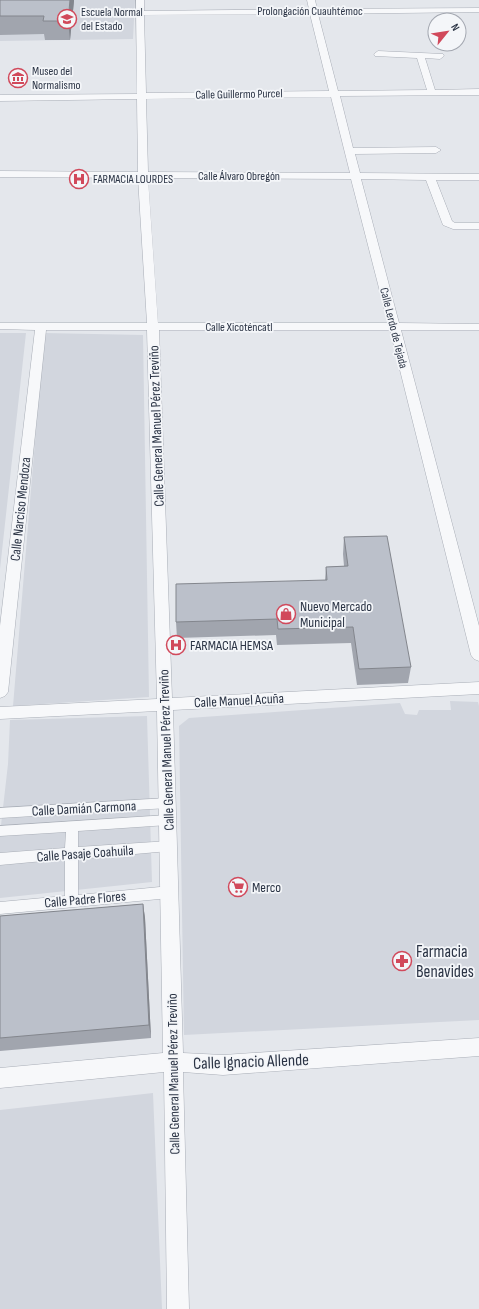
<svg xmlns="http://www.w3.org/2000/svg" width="479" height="1309" font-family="'Sofia Sans Condensed',sans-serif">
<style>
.built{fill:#d2d6de}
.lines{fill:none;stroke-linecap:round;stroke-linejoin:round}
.pedestrian-casing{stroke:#a9aeb7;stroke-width:1}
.minor-casing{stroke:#a9aeb7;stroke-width:1}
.pedestrian{fill:#f7f8fa;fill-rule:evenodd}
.minor{fill:#f7f8fa;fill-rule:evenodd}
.wall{fill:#a1a5ae}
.shaded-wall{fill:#83868d}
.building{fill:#bbc0ca;stroke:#83868d}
.labels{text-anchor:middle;stroke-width:3.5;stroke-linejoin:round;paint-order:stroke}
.far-street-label{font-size:12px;fill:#2b3445;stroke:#f4f6f9}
.far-poi-label{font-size:12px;fill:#2b3445;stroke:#f4f6f9;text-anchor:start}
.street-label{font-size:14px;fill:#2b3445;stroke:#f4f6f9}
.poi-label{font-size:14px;fill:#2b3445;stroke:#f4f6f9;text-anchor:start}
.near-poi-label{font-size:17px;fill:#2b3445;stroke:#f4f6f9;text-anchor:start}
.near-street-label{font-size:17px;fill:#2b3445;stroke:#f4f6f9}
</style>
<rect width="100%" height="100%" fill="#e4e7ec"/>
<path class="built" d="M0 0H135L133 39 0 41Z
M0 333H26L0 569Z
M44 333 143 335 149 697 13 706Z
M450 701 478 702 479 706V1020L184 1035 179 726 189 718 400 703 405 714 417 715 419 710H451Z
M147 716 152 882 0 898V834L8 764 10 720Z
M153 1093 162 1309H0V1110Z"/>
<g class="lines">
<g class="pedestrian-casing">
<path id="pedestrian" d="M168 798 172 799 174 803 172 807 168 808 0 818V808Z
M168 815 172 816 174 820 172 824 168 825 78 831V847L169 841 173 842 175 846 173 850 169 851 78 859V895L170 886 175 888 176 892 175 896 170 898 0 914V902L65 896V859L0 865V853L65 848 66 832 0 836V826Z"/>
</g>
<g class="minor-casing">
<path id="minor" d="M136 0H144V11L309 9 307 0H315L317 9 479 8V12L318 14 338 91 427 90 417 58 375 56 374 54 378 51 443 54 444 56 440 59 425 58 435 90 479 89V95L340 96 353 148 436 147 441 150 436 153 355 154 360 173 479 174V180H436L452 221 455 223H479V229H453L443 225 426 180 361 179 399 323 479 324V330H401L479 626V661L474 659 471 655 390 330H159L172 698 479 682V694L173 710 183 1053 223 1055 479 1038V1056L223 1075 183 1072 189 1309H167L164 1072 0 1088V1068L163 1053 157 711 0 719V707L157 699 147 330H46L8 692 5 696 0 698V626L35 330 0 329V323H147L138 178 0 177V171L138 172 137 99 0 101V95L137 94ZM310 14 329 91 146 93 144 15ZM331 97 350 173 148 172 146 99ZM148 178 351 179 388 323H158Z"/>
</g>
<use href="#pedestrian" class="pedestrian"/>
<use href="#minor" class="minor"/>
</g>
<path class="wall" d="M0 0 74 1 70 40H45L44 34 0 35Z
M344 537 411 667 408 683 357 685 351 643 277 645 276 635 177 638 176 622 325 580 326 567 344 566 343 554Z
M143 904 145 918 151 1038 0 1051V916Z"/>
<path class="shaded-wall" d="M70 0H74V1L70 40 68 21Z
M143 904 145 918 151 1038 149 1025Z"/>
<path class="building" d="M0 0H70L68 21H43L44 16H0Z
M387 536 411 667 359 669 353 627 278 629 277 619 176 622V584L327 580 326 567 348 566 344 537Z
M143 904 149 1025 0 1038V916Z"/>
<defs>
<g id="university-ring" transform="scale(1)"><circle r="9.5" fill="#f4f6f9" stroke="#d1495b" stroke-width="1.5"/><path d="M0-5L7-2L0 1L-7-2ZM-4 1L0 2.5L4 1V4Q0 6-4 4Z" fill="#d1495b"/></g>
<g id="museum-ring" transform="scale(1)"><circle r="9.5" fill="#f4f6f9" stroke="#d1495b" stroke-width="1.5"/><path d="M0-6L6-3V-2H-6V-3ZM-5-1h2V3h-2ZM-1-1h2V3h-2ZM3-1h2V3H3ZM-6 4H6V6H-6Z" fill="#d1495b"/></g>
<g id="hospital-ring" transform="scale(1)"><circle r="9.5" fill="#f4f6f9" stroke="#d1495b" stroke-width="1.5"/><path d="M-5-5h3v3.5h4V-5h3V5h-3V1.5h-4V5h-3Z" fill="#d1495b"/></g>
<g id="shop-ring" transform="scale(1)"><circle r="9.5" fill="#f4f6f9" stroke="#d1495b" stroke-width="1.5"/><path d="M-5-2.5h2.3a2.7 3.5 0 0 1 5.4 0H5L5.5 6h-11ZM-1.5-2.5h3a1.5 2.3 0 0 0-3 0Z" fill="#d1495b"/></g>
<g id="supermarket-ring" transform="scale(1)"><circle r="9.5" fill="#f4f6f9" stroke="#d1495b" stroke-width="1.5"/><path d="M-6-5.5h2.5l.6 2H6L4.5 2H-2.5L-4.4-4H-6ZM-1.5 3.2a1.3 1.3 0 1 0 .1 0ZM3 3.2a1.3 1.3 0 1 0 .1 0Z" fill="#d1495b"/></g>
<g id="pharmacy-ring" transform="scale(1)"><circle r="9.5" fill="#f4f6f9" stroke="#d1495b" stroke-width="1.5"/><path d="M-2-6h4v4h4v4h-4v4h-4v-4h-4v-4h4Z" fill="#d1495b"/></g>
</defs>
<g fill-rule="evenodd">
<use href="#university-ring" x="67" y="19"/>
<use href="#museum-ring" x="18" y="78"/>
<use href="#hospital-ring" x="79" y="179"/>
<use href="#shop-ring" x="286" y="614"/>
<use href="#hospital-ring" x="176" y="645"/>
<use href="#supermarket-ring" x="238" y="887"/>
<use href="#pharmacy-ring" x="402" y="961"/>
</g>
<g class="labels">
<g class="far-street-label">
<text x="310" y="15">Prolongación Cuauhtémoc</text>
<text transform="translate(239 94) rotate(-1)" y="4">Calle Guillermo Purcel</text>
<text x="239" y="180">Calle Álvaro Obregón</text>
<text x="239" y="331">Calle Xicoténcatl</text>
<text transform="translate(394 328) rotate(76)" y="4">Calle Lerdo de Tejada</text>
</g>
<g class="far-poi-label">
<text x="81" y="16">Escuela Normal<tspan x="81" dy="14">del Estado</tspan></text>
<text x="32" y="75">Museo del<tspan x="32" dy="14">Normalismo</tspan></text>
<text x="93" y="183">FARMACIA LOURDES</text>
</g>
<g class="street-label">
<text transform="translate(156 426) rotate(-92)" y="5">Calle General Manuel Pérez Treviño</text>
<text transform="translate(20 509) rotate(-84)" y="5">Calle Narciso Mendoza</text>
<text transform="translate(239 700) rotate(-3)" y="5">Calle Manuel Acuña</text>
<text transform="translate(166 750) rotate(-92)" y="5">Calle General Manuel Pérez Treviño</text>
<text transform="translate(84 808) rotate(-3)" y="5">Calle Damián Carmona</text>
<text transform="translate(85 853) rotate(-4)" y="5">Calle Pasaje Coahuila</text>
<text transform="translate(85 899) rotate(-5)" y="5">Calle Padre Flores</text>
<text transform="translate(173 1074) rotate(-91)" y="5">Calle General Manuel Pérez Treviño</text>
</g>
<g class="poi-label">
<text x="300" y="611">Nuevo Mercado<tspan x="300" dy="16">Municipal</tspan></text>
<text x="190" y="650">FARMACIA HEMSA</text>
<text x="252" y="892">Merco</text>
</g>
<g class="near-poi-label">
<text x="416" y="957">Farmacia<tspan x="416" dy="20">Benavides</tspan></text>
</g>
<g class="near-street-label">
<text transform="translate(251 1061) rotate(-2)" y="6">Calle Ignacio Allende</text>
</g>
</g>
<g transform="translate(447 32) rotate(60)"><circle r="19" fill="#f4f6f9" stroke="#a4a8b1"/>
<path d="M0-3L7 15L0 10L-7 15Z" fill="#d1495b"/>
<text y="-6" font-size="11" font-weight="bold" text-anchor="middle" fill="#2b3445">N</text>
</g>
</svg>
